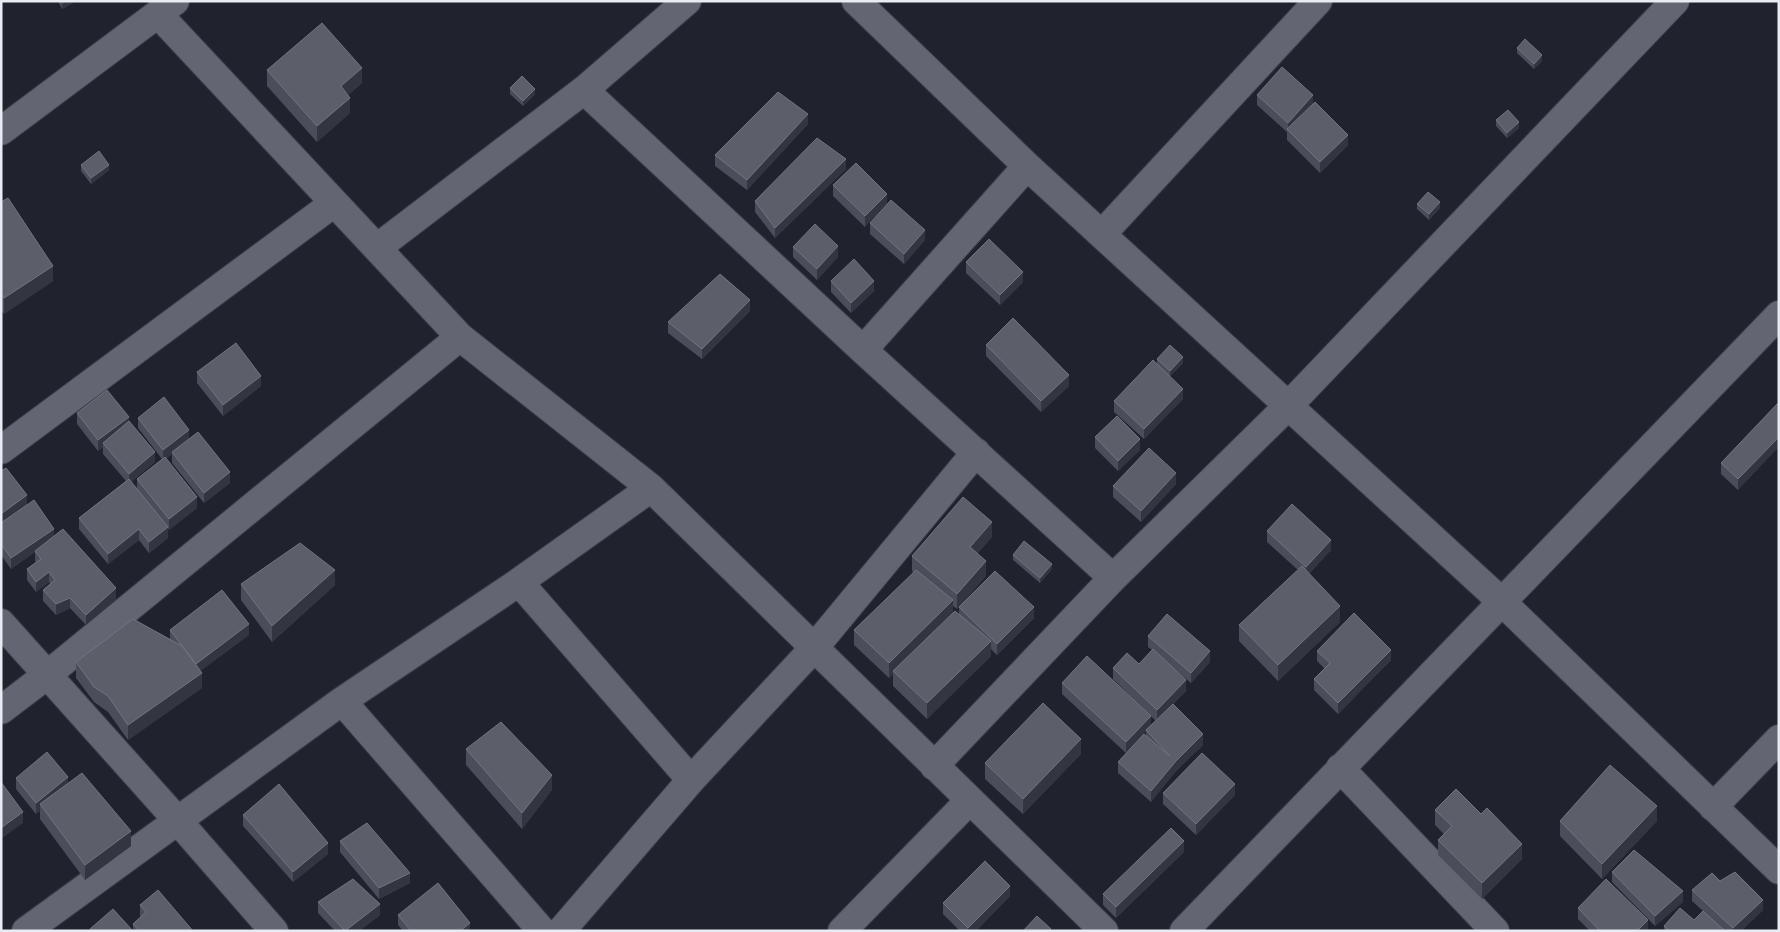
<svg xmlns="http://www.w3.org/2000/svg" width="1780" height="932" font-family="'Libre Baskerville',serif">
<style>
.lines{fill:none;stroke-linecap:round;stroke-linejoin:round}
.minor-casing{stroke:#3b3d47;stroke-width:30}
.minor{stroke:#636573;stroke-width:28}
.wall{fill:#4b4d5a}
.shaded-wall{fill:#333541}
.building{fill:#5c5e6a;stroke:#727480}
</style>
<rect width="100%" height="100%" fill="#20222e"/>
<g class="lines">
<g class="minor-casing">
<path id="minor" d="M856 1 1027 166 1501 601 1779 870
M158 14 460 337 651 488 1104 931
M584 90 863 350 1113 578
M1 131 175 1
M1102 234 1318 1
M377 248 584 90 687 1
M863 350 1027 166
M1 450 334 203
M519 582 691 780
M1 623 178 821 274 931
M342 701 542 931
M1 710 47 675 460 337
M934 766 1113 578 1289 405 1675 1
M1340 768 1495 931
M1713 807 1779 739
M26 931 342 701 519 582 651 488
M561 931 691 780 814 648 976 452
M842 931 970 800
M1184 931 1779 315"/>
</g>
<use href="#minor" class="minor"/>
</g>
<path class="wall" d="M58 1H76L62 9Z
M1517 48 1542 61 1534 69 1517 53Z
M267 70 362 83 348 95 350 113 317 142 267 86Z
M510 88 535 94 523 106 510 94Z
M1257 95 1313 104 1348 145 1320 173 1287 140V132L1257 105Z
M1496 120 1519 128 1507 138 1496 126Z
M808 124 747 190 715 166V155Z
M81 165 109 170 91 184 81 171Z
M846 169 775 238 755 212V201Z
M833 185 887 194 865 227 833 196Z
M1 202 53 281 4 314 1 309Z
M1417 204 1440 208 1429 220 1417 209Z
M870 223 925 240 904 264 870 234Z
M793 247 838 257 817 280 793 257Z
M966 262 1023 282 1000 305 966 273Z
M831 281 874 291 851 313 831 292Z
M750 311 702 359 668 333V322Z
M986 345 1069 386 1041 412 986 356Z
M1157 359 1183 363 1170 376 1183 399 1144 439 1114 412V401L1157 364Z
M197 372 261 386 223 416 197 383Z
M1779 402 1738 490 1721 474V463Z
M77 413 129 422 155 462 131 482 137 489V479L162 459 138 428V418L189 438 230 483 204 503 172 463V454L166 459 197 508 169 530 168 528V538L149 553 139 540 108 564 79 529V518L126 481 103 454V447L98 451 77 424Z
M1095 437 1140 450 1118 471 1095 448Z
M1 471 27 505 54 536 116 599 86 625 70 608 56 615 43 601V590L50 584 49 582 36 592 27 580V569L36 562 35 561V552L11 569 1 555Z
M1176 484 1141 522 1113 497V486Z
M1267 531 1331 550 1309 574 1340 622 1278 681 1239 641V625L1298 570 1267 542Z
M992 537 977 554 986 576 957 609 953 606V612L959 614V607L1034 618 997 655 991 649V656L927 719 893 686V674L889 678 854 645V630L914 573 912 571V556Z
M1013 555 1052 569 1040 583 1013 560Z
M241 584 335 585 272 642 241 600Z
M170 630 249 635 200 671 202 688 128 740 108 712 94 702 76 678V662L170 639Z
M1148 636 1210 662 1191 683 1173 668 1186 691 1171 706 1203 745 1176 771 1151 802 1118 773V762L1146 736V731L1126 753 1062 694V683L1151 726 1156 721 1113 679V668L1139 664 1152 650 1148 647Z
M1317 651 1391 660 1338 714 1314 690V679L1325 669 1317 661Z
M466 749 552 790 522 829 466 765Z
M1081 754 1023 814 985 779V763Z
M16 778 68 783 131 846 85 880 40 819V811L36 814 16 789Z
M1163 793 1235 795 1196 835 1163 804Z
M1435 810 1481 814 1522 859 1482 899 1438 855V840L1444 834 1435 825Z
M243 815 328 854 293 882 243 826Z
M1560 821H1657L1602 879 1560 836Z
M340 841 410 883 379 899 340 852Z
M1184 852 1116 918 1103 905V894Z
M1612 872 1683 902 1655 926 1612 882Z
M1720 881 1763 910 1741 931H1664V926L1694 920 1703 911 1692 901V890Z
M1010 896 976 931H960L943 914V903Z
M318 902 380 915 359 931H335L318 913Z
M140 905 193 931H133V924L141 917 140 916Z
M1578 908 1648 930 1590 931 1578 919Z
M398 915 470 931H403L398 925Z"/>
<path class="shaded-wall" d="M67 1H76L62 9V4Z
M1542 55V61L1534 69V64Z
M362 68V83L341 102V86Z
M535 89V94L523 106V101Z
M1313 95V105L1288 131V123Z
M350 98V113L317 142V126Z
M808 114V124L747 190V180Z
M1519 122V128L1507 138V133Z
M1348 135V145L1320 173V162Z
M846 159V169L775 238V228Z
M109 165V170L91 184V178Z
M887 194V204L865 227V216Z
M1440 202V208L1429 220V214Z
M925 230V240L904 264V254Z
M838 246V257L817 280V269Z
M53 266V281L4 314V298Z
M1023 272V282L1000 305V295Z
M874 281V291L851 313V303Z
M750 300V311L702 359V349Z
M1183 357V363L1170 376V371Z
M1069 375V386L1041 412V401Z
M261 376V386L223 416V405Z
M1183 389V399L1144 439V429Z
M129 417V427L103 443V447L98 451V440Z
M189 430V440L172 452V454L163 461V450Z
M1779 437V447L1738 490V479Z
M1140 439V450L1118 471V461Z
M155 452V462L129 484V474Z
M230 472V483L204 503V493Z
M1176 473V484L1141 522V511Z
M27 495V505L1 525V514Z
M197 497V508L169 530V519Z
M992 522V537L970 562V547Z
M168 527V538L149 553V542Z
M54 529V539L35 551V552L11 569V558Z
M139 529V540L108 564V554Z
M1331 540V550L1306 577V567Z
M986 561V576L957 609V594Z
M1052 564V569L1040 583V578Z
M335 570V585L272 642V626Z
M49 572V582L36 592V582Z
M116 588V599L86 625V615Z
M70 598V608L56 615V604Z
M953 600V616L893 671V674L889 678V663Z
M1340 606V622L1278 681V665Z
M1034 607V618L997 655V644Z
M249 624V635L196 674V664Z
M991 641V656L927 719V703Z
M1391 650V660L1338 714V703Z
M1210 651V662L1191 683V673Z
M202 673V688L128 740V725Z
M1186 680V691L1157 721V710Z
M1151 716V726L1126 753V742Z
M1203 734V745L1176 771 1151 802V791L1176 761Z
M1081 739V754L1023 814V799Z
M552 775V790L522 829V813Z
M68 777V788L40 804V811L36 814V803Z
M1235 784V795L1196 835V824Z
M1657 806V821L1602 879V864Z
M23 812V823L1 839V828Z
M131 831V846L85 880V865Z
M1184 841V852L1116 918V907Z
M328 843V854L293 882V872Z
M1522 844V859L1482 899V883Z
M410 873V883L379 899V888Z
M1010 886V896L976 931H968V928Z
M1683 891V902L1655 926V916Z
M1763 900V910L1741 931H1733V928Z
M380 904V915L359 931H345Z
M1648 920V930L1637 931Z
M470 923V931H460Z"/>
<path class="building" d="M322 23 362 68 341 86 350 98 317 126 267 70Z
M1525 39 1542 55 1534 64 1517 48Z
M1282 67 1313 95 1288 123 1257 95Z
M522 76 535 89 523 101 510 88Z
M778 92 808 114 747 180 715 155Z
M1315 102 1348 135 1320 162 1287 129Z
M1508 110 1519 122 1507 133 1496 120Z
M817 138 846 159 775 228 755 201Z
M99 151 109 165 91 178 81 165Z
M856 163 887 194 865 216 833 185Z
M1428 192 1440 202 1429 214 1417 204Z
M8 198 53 266 4 298 1 294V202Z
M891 200 925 230 904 254 870 223Z
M815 224 838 246 817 269 793 247Z
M989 239 1023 272 1000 295 966 262Z
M854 259 874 281 851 303 831 281Z
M720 274 750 300 702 349 668 322Z
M1013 318 1069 375 1041 401 986 345Z
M236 343 261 376 223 405 197 372Z
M1170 345 1183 357 1170 371 1157 359Z
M1153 360 1183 389 1144 429 1114 401Z
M107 390 129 417 98 440 77 413Z
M164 397 189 430 163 450 138 418Z
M1779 402V437L1738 479 1721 463Z
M1117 416 1140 439 1118 461 1095 437Z
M129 421 155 452 129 474 103 443Z
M198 432 230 472 204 493 172 452Z
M1149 448 1176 473 1141 511 1113 486Z
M165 457 197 497 169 519 137 479Z
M6 468 27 495 1 514V471Z
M129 479 168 527 149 542 139 529 108 554 79 518Z
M963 497 992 522 970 547 986 561 957 594 912 556Z
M34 500 54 529 11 558 1 544V523Z
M1292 504 1331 540 1306 567 1267 531Z
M63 529 116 588 86 615 70 598 56 604 43 590 55 580 49 572 36 582 27 569 41 559 35 551Z
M1024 541 1052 564 1040 578 1013 555Z
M300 543 335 570 272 626 241 584Z
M1302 566 1340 606 1278 665 1239 625Z
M916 570 953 600 889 663 854 630Z
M995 571 1034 607 997 644 959 607Z
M222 590 249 624 196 664 170 630Z
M955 611 991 641 927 703 893 671Z
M1354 613 1391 650 1338 703 1314 679 1330 663 1317 651Z
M1167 614 1210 651 1191 673 1148 636Z
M133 619 182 646 202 673 128 725 108 696 94 687 76 662Z
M1153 649 1186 680 1157 710 1113 668 1127 653 1139 664Z
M1087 656 1151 716 1126 742 1062 683Z
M1043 703 1081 739 1023 799 985 763Z
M1173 704 1203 734 1176 761 1151 791 1118 762 1144 734 1170 756 1146 730Z
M501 722 552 775 522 813 466 749Z
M47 752 68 777 36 803 16 778Z
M1202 753 1235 784 1196 824 1163 793Z
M1610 765 1657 806 1602 864 1560 821Z
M82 773 131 831 85 865 40 804Z
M1 782 23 812 1 828Z
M279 784 328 843 293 872 243 815Z
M1456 789 1481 814 1487 808 1522 844 1482 883 1438 840 1452 826 1435 810Z
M367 823 410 873 379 888 340 841Z
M1171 828 1184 841 1116 907 1103 894Z
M1634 850 1683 891 1655 916 1612 872Z
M985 861 1010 886 968 928 943 903Z
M1735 872 1763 900 1733 928 1692 890 1712 873 1720 881Z
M353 879 380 904 345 931 318 902Z
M1606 879 1648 920 1637 931H1600L1578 908Z
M438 883 470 923 460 931H411L398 915Z
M158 890 193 931H139L133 924 146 912 140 905Z
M1680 908 1694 920 1703 911 1725 931H1669L1664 926Z
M113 909 133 931H91L90 929Z
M1037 916 1051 929 1049 931H1023Z"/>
<rect width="1780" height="932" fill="none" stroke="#e9ebf3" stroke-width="5"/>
</svg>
